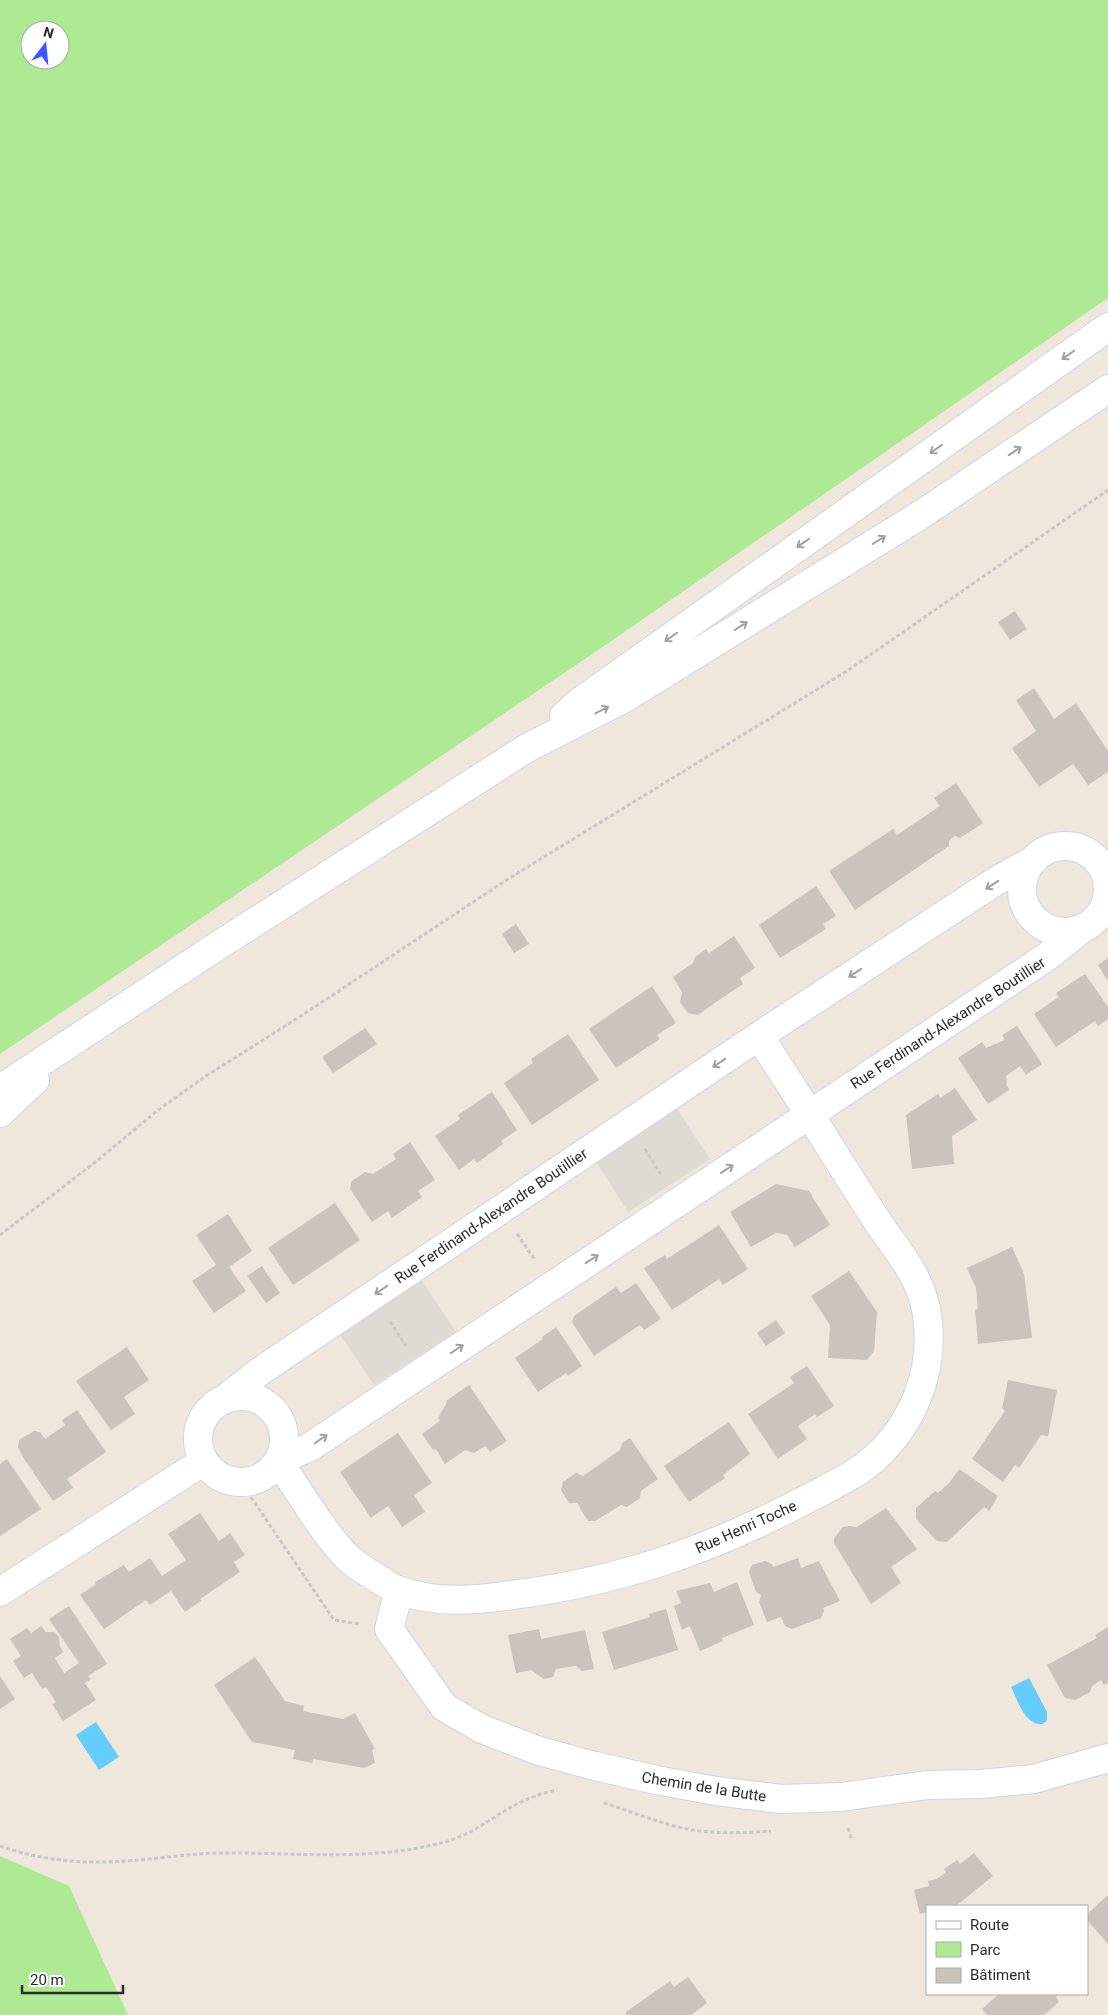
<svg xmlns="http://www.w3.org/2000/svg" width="1108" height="2015" font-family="Roboto,sans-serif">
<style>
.green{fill:#adea93;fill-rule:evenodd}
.plaza{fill:#dedad4}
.water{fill:#65cdfb}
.building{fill:#cac4bc}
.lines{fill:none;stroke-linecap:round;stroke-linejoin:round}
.street-casing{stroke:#d1d4e6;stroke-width:30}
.secondary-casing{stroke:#d1d4e6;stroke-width:30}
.path{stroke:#c8c8c8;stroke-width:3;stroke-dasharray:4 2.5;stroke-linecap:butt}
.street{stroke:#fff;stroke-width:28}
.secondary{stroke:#fff;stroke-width:28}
.oneway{stroke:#a0a0a0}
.labels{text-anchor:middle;stroke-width:4;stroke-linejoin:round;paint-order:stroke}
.street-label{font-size:15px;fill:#2b2b2b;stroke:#fff}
</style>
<rect width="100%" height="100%" fill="#efe7dc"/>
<path class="green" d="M0 0H1108V298L607 644 0 1054ZM30 30H60V60H30Z
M0 1856 69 1886 128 2015H0Z"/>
<path class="plaza" d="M675 1106 710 1159 628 1212 594 1159Z
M421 1279 456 1332 374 1385 339 1333Z"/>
<path class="water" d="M1029 1678 1047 1712V1720L1043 1724C1025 1726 1018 1701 1011 1687Z
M96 1722 119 1757 99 1770 76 1735Z"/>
<path class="building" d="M1015 611 1027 629 1010 640 998 622Z
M1034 688 1054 719 1076 703 1108 751V772L1088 785 1073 764 1039 787 1012 748 1036 731 1016 700Z
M956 783 983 823 960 838 955 836 949 841V846L855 910 829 871 893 829 897 835 940 806 934 798Z
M816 886 836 916 823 924 826 929 780 958 759 925Z
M516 924 529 944 514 953 502 934Z
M734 936 755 968 740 978 743 984 719 1000 698 1015 688 1013 680 1002 682 992 673 977 693 963 695 957 706 949 709 953Z
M1108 958V981L1098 965Z
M1085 974 1108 1007V1019L1098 1026 1095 1021 1056 1047 1034 1014 1059 997 1056 993Z
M652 986 676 1023 657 1035 660 1039 616 1068 589 1029Z
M1017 1026 1042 1064 1026 1075 1020 1066 1006 1076 1007 1086 1009 1090 988 1104 958 1058 982 1042 986 1048 1005 1040 1002 1035Z
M365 1028 377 1044 333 1073 322 1057Z
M568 1034 599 1080 532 1125 504 1083 533 1063 531 1059Z
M955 1088 977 1120 952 1136 954 1164 912 1169 906 1115 938 1094 940 1098Z
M492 1092 517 1130 501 1141 503 1144 477 1163 474 1159 459 1170 435 1136 460 1119 458 1115Z
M410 1142 435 1180 418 1191 422 1197 392 1218 388 1211 372 1222 350 1189 352 1181 365 1172 373 1174 396 1159 393 1154Z
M776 1184 809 1191 830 1225 795 1247 787 1235 776 1233 751 1247 730 1212Z
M335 1203 360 1240 293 1285 268 1248Z
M228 1214 252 1251 229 1267 246 1291 214 1313 192 1281 216 1265 196 1235Z
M719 1225 748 1269 723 1285 719 1279 672 1310 644 1268 665 1255 667 1259Z
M1012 1247 1024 1274 1032 1338 978 1344 975 1310 978 1309 976 1288 967 1268Z
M262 1266 280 1293 266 1303 247 1276Z
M849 1271 877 1312 874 1351 867 1360 828 1358 830 1325 811 1296Z
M636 1283 661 1319 644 1330 640 1325 594 1356 572 1322 574 1316 616 1287 621 1293Z
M776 1320 785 1333 766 1346 757 1333Z
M556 1327 582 1366 568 1376 566 1373 538 1392 515 1358 543 1339 542 1337Z
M127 1347 149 1380 124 1397 135 1414 111 1430 76 1381Z
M807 1366 834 1406 817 1417 815 1414 798 1426 807 1439 778 1459 748 1414 794 1383 790 1377Z
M1008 1380 1057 1390 1048 1436 1041 1435 1019 1468 1015 1465 1003 1482 972 1459 1005 1411 1002 1408Z
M469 1385 507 1441 490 1452 485 1446 474 1453 465 1450 445 1464 436 1449 433 1450 422 1434 440 1421 438 1418 447 1402 446 1401Z
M77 1410 106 1452 67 1479 73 1488 53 1501 24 1459 18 1447 19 1440 34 1431 40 1432 45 1439 65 1425 62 1420Z
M729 1422 750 1454 723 1475 725 1478 689 1502 664 1466Z
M398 1433 432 1483 414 1495 425 1512 402 1527 388 1506 371 1518 340 1472Z
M630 1438 658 1479 641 1491 640 1498 627 1507 621 1505 595 1521H588L577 1503H569L561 1490 563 1482 576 1473 583 1476 620 1450 622 1443Z
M7 1459 41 1509 0 1536V1464Z
M959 1469 998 1496 989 1511 984 1507 947 1542 937 1541 916 1519V1508L935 1491 938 1493 950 1482Z
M886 1508 917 1549 891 1567 901 1583 871 1604 834 1543V1538L843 1527 849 1526 857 1527Z
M200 1513 219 1541 230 1533 245 1555 234 1562 240 1572 200 1599 201 1601 185 1612 171 1591 150 1605 146 1600 104 1629 80 1595 96 1584 95 1582 124 1565 129 1572 150 1558 162 1576 186 1560 168 1534Z
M798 1558 801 1568 819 1561 840 1601 823 1608 824 1611 821 1618 792 1629 785 1626 781 1617 767 1622 759 1602 761 1595 756 1592 749 1572 752 1565 765 1561 772 1564 773 1567Z
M737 1582 754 1625 722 1638 723 1641 700 1651 690 1626 682 1630 674 1606 681 1603 676 1591 710 1583 714 1592Z
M69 1606 107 1664 88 1676 91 1679 85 1683 96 1700 63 1721 52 1704 56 1702 46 1687 42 1689 32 1673 24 1678 13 1661 21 1656 10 1639 27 1628 31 1633 41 1626 46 1632H55L59 1637 60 1647 63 1652 55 1658 64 1673 79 1663 49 1619Z
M666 1609 678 1650 614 1670 602 1632 650 1617 649 1614Z
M1108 1627V1683L1104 1685 1101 1680 1092 1686 1090 1692 1075 1700 1065 1698 1047 1665 1097 1638 1095 1635Z
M539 1629 541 1639 585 1630 594 1669 582 1671 576 1666 556 1669 553 1677 544 1679 531 1670 516 1673 508 1635Z
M255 1657 285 1701 304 1706 303 1711 343 1719 355 1713 375 1749 372 1750 375 1763 364 1768 313 1759 312 1763 293 1759 295 1750 252 1742 214 1685Z
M0 1676 15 1699 0 1709Z
M974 1853 993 1876 956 1906H927V1912L920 1914 914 1890 929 1886 928 1881 937 1879 946 1872 944 1869 957 1860 960 1864Z
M1108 1895V1944L1087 1920V1914Z
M688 1977 707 2003 691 2015H626V2012L670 1981 674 1987Z
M999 1994H1059L1056 1997 1059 2002 1044 2015H987L982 2009Z"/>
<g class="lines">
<g class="street-casing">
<path id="street" d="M1022 889a43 43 0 1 1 86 0a43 43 0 1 1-86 0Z
M759 1036C797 1094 833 1152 870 1210 894 1249 924 1275 928 1323 933 1373 913 1422 877 1456 860 1473 828 1488 807 1499 713 1549 618 1582 512 1595 475 1600 437 1604 401 1591 393 1589 387 1584 380 1580 369 1573 356 1566 346 1556 320 1528 300 1492 278 1461L310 1447 1048 956 1084 927
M198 1439a43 43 0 1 1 86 0a43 43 0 1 1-86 0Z
M224 1400 259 1372 759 1036 996 881 1034 860
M399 1591 389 1629 444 1707 482 1729 539 1751 595 1766 656 1780 716 1791 782 1799 841 1797 928 1785 980 1784 1034 1779 1108 1758
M0 1592 204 1461"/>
</g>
<g class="secondary-casing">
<path id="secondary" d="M564 716 581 701 1108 327
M0 1089 222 943 527 748 623 699 922 514 1108 389
M0 1113 35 1080"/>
</g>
<path class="path" d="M645 1149 662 1176
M517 1234 535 1260
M0 1235 93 1164 157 1111 203 1078 304 1014 508 879 847 671 1108 490
M390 1322 406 1346
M240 1481 334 1620 359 1624
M604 1803C633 1812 663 1825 693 1830 718 1834 746 1833 771 1831
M848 1828 852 1840
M0 1846C31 1857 67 1863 101 1862 140 1862 179 1854 218 1853 296 1852 375 1863 451 1840 474 1833 494 1816 515 1805 528 1798 542 1793 557 1790"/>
<use href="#street" class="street"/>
<use href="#secondary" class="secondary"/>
</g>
<defs><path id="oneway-shaft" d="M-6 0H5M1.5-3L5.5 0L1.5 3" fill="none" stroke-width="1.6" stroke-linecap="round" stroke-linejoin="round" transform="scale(1.25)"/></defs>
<g class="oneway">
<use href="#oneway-shaft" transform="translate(1068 355) rotate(145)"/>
<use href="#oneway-shaft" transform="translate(936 449) rotate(145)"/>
<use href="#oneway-shaft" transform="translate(1015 451) rotate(-34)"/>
<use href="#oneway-shaft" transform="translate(879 540) rotate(-32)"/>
<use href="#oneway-shaft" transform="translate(803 543) rotate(145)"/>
<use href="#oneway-shaft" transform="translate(741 626) rotate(-32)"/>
<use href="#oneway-shaft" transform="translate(671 637) rotate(145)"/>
<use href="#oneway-shaft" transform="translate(602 710) rotate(-27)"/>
<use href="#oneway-shaft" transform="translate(992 885) rotate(147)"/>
<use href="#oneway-shaft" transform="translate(855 973) rotate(147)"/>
<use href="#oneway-shaft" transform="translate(719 1063) rotate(146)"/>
<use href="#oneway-shaft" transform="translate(727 1169) rotate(-34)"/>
<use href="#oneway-shaft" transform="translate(592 1259) rotate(-33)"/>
<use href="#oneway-shaft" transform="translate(381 1290) rotate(146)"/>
<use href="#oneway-shaft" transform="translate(457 1349) rotate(-34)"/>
<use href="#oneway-shaft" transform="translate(321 1439) rotate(-34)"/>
</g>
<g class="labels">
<g class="street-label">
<text transform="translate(948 1023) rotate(-33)" y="5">Rue Ferdinand-Alexandre Boutillier</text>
<text transform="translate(491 1216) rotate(-34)" y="5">Rue Ferdinand-Alexandre Boutillier</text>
<text transform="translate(746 1527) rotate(-24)" y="5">Rue Henri Toche</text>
<text transform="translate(704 1787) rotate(9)" y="5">Chemin de la Butte</text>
</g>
</g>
<rect x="926" y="1905" width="162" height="90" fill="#ffffff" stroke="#aaaaaa"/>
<rect x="936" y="1921" width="25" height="8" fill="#ffffff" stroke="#aaaaaa"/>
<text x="970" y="1930" font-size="15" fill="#2b2b2b">Route</text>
<rect x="936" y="1942" width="25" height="15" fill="#adea93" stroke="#aaaaaa"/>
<text x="970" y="1955" font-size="15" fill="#2b2b2b">Parc</text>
<rect x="936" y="1968" width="25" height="15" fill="#cac4bc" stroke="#aaaaaa"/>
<text x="970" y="1980" font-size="15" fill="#2b2b2b">Bâtiment</text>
<g transform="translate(45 45) rotate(16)"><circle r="24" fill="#ffffff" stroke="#aaaaaa"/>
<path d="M0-4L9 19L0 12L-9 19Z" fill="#3956ff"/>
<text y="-8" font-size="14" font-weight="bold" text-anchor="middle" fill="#2b2b2b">N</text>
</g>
<path d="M22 1985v8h101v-8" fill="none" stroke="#2b2b2b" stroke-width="2.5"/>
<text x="30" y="1985" font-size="15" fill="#2b2b2b" stroke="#ffffff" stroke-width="4" paint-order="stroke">20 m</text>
</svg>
